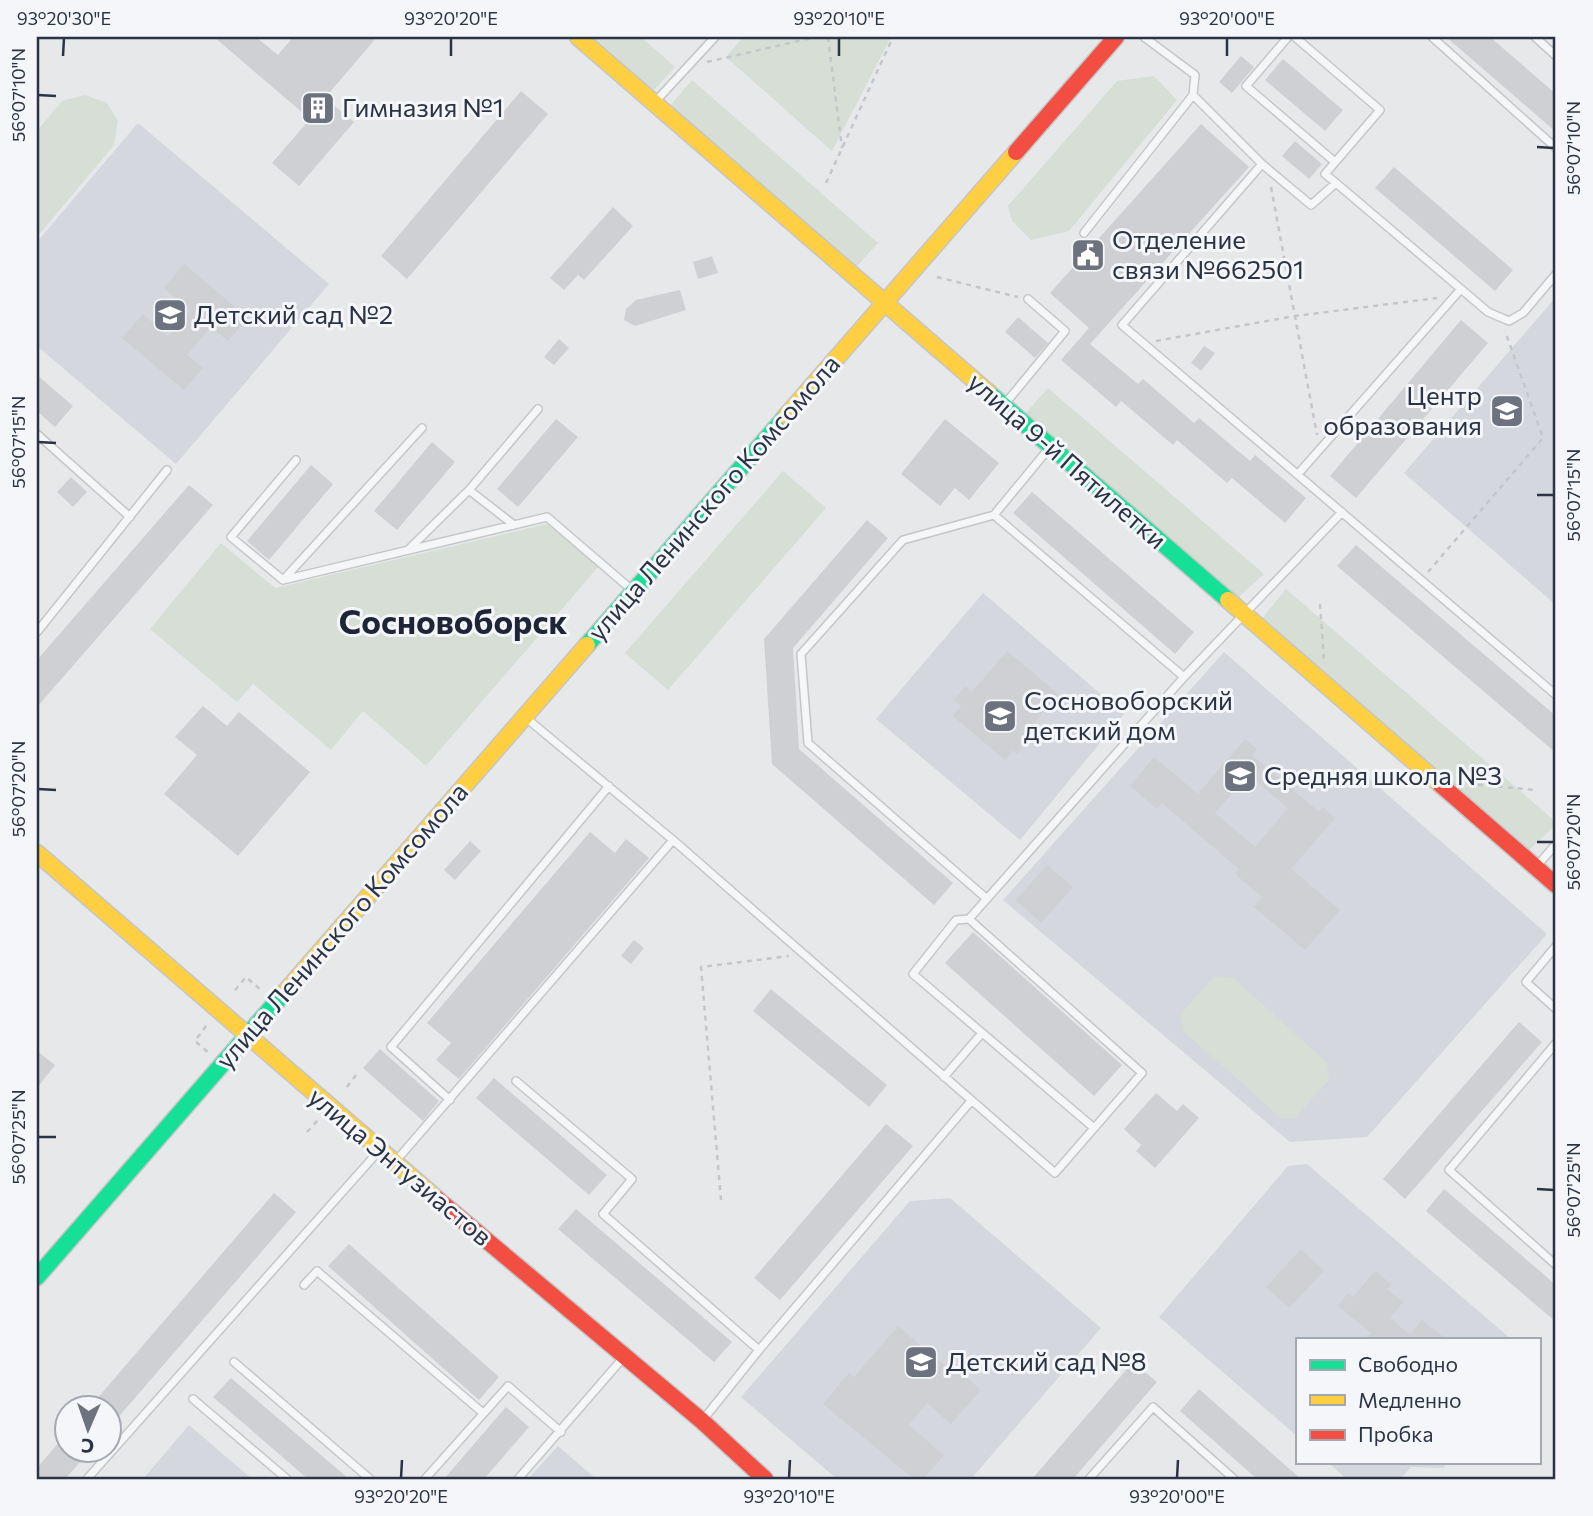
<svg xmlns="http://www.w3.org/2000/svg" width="1593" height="1516" font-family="Commissioner,sans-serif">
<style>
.built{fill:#d4d7dd}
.green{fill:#d6ded6}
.building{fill:#ced0d3;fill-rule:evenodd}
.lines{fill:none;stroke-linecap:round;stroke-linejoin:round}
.lane-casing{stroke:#c4c6c8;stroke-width:10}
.fast-casing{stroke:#c4c6c8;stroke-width:19}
.slow-casing{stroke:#c4c6c8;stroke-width:19}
.jam-casing{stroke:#c4c6c8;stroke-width:19}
.path{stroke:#c5c6ca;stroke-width:2.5;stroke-dasharray:5 5;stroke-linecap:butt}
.lane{stroke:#f5f6f7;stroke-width:7}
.fast{stroke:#16e098;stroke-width:16}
.slow{stroke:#ffcf43;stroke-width:16}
.jam{stroke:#f24e42;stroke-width:16}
.ticks{fill:none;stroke:#2b3445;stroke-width:2.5}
.labels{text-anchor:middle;stroke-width:6;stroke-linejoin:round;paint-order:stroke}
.poi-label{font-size:26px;fill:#2b3445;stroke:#f4f6f9;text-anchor:start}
.street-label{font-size:26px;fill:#2b3445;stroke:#f4f6f9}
.district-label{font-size:33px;font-weight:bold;fill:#1d2536;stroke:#f4f6f9}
.neatline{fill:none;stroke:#2b3445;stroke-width:2.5}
.ticks-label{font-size:18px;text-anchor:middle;fill:#2b3445}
</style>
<rect width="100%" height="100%" fill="#e6e8ea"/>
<path class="built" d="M138 123 329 284 176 464 37 346V242Z
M1556 297V605L1404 473Z
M983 593 1124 714 1020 840 876 719Z
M1224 652 1547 934 1367 1137 1290 1142 1003 900Z
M1307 1164 1511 1339H1297V1436L1159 1317 1288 1166Z
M950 1198 1101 1328 971 1479H837L741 1397 910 1201Z
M189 1425 252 1479H143Z
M558 1446 596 1479H597H528Z
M1327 1462H1448L1443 1468 1411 1467 1400 1479H1347Z"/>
<path class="green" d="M593 37H641L675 67 654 90Z
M743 37H891L832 151 726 57Z
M1154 76 1177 100 1069 231 1031 240 1012 221 1008 206 1117 81Z
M692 80 878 243 855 268 670 106Z
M85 95 107 103 118 121 114 145 37 237V131L62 101Z
M1048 388 1264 574 1239 597 1024 415Z
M783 471 826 508 668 690 625 653Z
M547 524 599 566 426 766 363 711 331 750 253 684 237 702 150 629 221 543 275 588Z
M1286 589 1556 822V825L1529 850 1260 621Z
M1214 976 1234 978 1327 1063 1329 1080 1294 1119 1281 1118 1183 1031 1180 1015Z"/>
<path class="building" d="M214 37H256L278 55 293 37H377L325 98 354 122 299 186 272 163 310 119Z
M1446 37H1490L1556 94V132Z
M1241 56 1254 67 1232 93 1219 82Z
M1283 59 1343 110 1325 131 1265 80Z
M521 91 548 114 407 279 381 256Z
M1201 124 1249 167 1090 344 1138 384 1143 379 1194 423 1199 418 1250 461 1255 455 1306 498 1285 523 1232 478 1227 483 1177 440 1173 445 1121 401 1116 407 1061 360 1089 328 1050 293Z
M1295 141 1322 164 1309 179 1282 156Z
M1394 167 1513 270 1495 291 1375 188Z
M613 207 633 226 584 280 578 275 564 290 550 278Z
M712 256 718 273 698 279 693 262Z
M184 264 248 318 228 341 211 327 187 355 203 368 184 390 122 338 143 314 168 336 190 311 164 288Z
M680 290 686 310 635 326 624 320 626 309 636 300Z
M1018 317 1048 343 1035 358 1005 332Z
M1461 320 1488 343 1356 498 1330 476Z
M559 339 569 348 554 365 544 357Z
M1204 346 1215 353 1201 371 1191 363Z
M37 375 73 406 55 427 37 411Z
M556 419 578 437 518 507 497 489Z
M945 419 999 463 969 500 955 488 940 506 901 474Z
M432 442 455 462 397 530 374 511Z
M311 465 333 484 269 560 247 541Z
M71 477 87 492 73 507 57 492Z
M189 485 213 505 37 707V660Z
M1032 492 1194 632 1175 654 1013 513Z
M867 520 888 538 793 648 799 749 953 883 934 905 772 764 764 639Z
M1356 545 1556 716V753L1337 566Z
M1007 651 1058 694 1024 735 1029 740 1017 754 1013 750 1005 760 953 716 961 706 954 700 965 686 972 692Z
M203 706 227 726 239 712 310 772 238 856 164 794 197 755 175 737Z
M1245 739 1257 749 1252 755 1319 812 1323 807 1335 818 1291 869 1340 910 1305 950 1254 907 1262 897 1235 874 1239 869 1162 803 1157 809 1130 786 1154 757 1198 794ZM1248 774 1288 808 1255 847 1215 813Z
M590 832 615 853 626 839 649 858 459 1079 436 1060 451 1043 427 1023Z
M470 841 481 851 455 880 444 870Z
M1047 865 1073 887 1041 923 1016 900Z
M973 932 1122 1065 1094 1096 945 963Z
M634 940 644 948 631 964 621 956Z
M771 989 887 1085 869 1107 753 1011Z
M1519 1022 1542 1042 1405 1199 1383 1179Z
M380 1049 439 1101 423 1121 363 1068Z
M37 1051 55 1065 37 1088Z
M494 1078 607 1175 589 1195 476 1098Z
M1156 1093 1177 1111 1183 1104 1199 1118 1155 1168 1136 1151 1141 1145 1124 1129Z
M886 1124 913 1146 780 1300 754 1278Z
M1444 1189 1556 1285V1322L1426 1211Z
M274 1193 296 1212 108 1429V1408H89Z
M576 1209 732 1342 714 1362 558 1229Z
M349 1244 499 1377 479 1400 328 1266Z
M1301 1249 1324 1271 1289 1308 1266 1287Z
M1375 1271 1391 1284 1387 1289 1403 1302 1390 1318 1410 1335 1422 1320 1446 1339H1366L1371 1333 1338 1306 1348 1293 1353 1297Z
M898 1326 945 1366 948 1362 981 1390 951 1424 927 1403 909 1425 944 1455 923 1479H914L823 1404 849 1373 854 1377Z
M1133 1362 1157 1382 1073 1479H1032Z
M231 1378 349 1479H308L213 1397Z
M1199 1389 1301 1479H1257L1180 1411Z
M506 1407 529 1427 484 1479H444Z
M66 1434V1450H91L65 1479H37V1468Z"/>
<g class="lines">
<g class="lane-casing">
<path id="lane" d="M1144 37 1195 75 1193 95 1262 164 1311 205 1336 183 1461 289 1298 474
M1288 37 1246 86 1335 162
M1295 37 1380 110 1325 174 1336 183
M1432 37 1556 148
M1535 37 1556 56
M655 102 715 37
M1262 164 1122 325 1556 695
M1084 233 1193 95
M1461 289 1488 312 1509 321 1523 313 1556 274
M1004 405 1065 331 1028 299
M37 434 130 517
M296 460 231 537 283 580 547 517 632 590
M469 490 514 525
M994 515 1184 677
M410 548 469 490 538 409
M284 579 422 428
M37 632 167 470
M525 717 673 840 1055 1173 1142 1073 969 919
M1536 867 1556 844
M987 899 808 743 801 654 903 540 994 515 1050 447
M1556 946 1526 982 1556 1009
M1556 1043 1449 1170 1556 1265
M944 1077 982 1033
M516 1081 632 1179 603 1214 759 1350
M450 1100 391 1047 609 786
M1094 1128 913 974 956 920 969 919 1184 677 1342 512
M395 1162 673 840
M304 1285 317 1271 483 1413
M234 1362 370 1479
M193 1399 287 1479
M702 1421 759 1350 971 1101
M87 1479 377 1153
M425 1479 508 1386 561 1432
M518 1479 623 1358
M1089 1479 1153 1407 1234 1479"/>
</g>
<g class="fast-casing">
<path id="fast" d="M989 393 1228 600
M587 645 786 416
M37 1277 285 992"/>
</g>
<g class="slow-casing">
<path id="slow" d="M578 37 989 393
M786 416 1016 152
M1228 600 1441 785
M37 853 436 1198
M285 992 587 645"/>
</g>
<g class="jam-casing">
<path id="jam" d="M1016 152 1116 37
M1441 785 1556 885
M436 1198 702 1421 765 1479"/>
</g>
<path class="path" d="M828 37 842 148
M707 62 816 37
M826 183 893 37
M1271 187 1317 435
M937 277 1018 297
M1156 341 1295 316 1437 298
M1428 572 1543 438 1505 331
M1320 604 1324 660
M1468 784 1537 790
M235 990 246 977 261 990
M206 1026 195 1041 210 1054
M347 1087 356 1075
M307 1132 318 1120
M721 1200 701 967 789 956"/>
<use href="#lane" class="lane"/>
<use href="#fast" class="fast"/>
<use href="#slow" class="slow"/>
<use href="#jam" class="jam"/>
</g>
<path class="ticks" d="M63 56 64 38M451 56V38M839 56V38M1227 56V38M38 95 56 96M1537 147 1554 148M38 442 56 443M1537 495H1554M38 789 56 790M1537 842H1554M38 1137H56M1537 1189 1554 1190M401 1478 402 1460M789 1478 790 1460M1177 1478 1178 1460"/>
<defs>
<g id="building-square" transform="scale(1.75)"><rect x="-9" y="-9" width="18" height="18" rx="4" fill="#6c737f" stroke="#f4f6f9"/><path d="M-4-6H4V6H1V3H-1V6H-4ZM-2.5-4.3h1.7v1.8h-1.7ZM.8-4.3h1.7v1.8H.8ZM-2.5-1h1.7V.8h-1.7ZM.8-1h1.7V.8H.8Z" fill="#fff"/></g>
<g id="civic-square" transform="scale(1.75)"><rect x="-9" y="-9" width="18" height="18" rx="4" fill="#6c737f" stroke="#f4f6f9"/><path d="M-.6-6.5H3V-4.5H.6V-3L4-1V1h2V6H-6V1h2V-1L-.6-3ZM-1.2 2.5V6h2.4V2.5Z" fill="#fff"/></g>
<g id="school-square" transform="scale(1.75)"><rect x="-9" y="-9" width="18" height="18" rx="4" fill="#6c737f" stroke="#f4f6f9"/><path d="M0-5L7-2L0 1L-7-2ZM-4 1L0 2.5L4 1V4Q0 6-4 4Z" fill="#fff"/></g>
</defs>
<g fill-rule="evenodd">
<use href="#building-square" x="318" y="108"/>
<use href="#civic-square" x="1088" y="255"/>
<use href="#school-square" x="170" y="315"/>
<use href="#school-square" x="1507" y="411"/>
<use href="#school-square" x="1000" y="716"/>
<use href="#school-square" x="1240" y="776"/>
<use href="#school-square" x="921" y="1362"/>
</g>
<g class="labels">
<g class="poi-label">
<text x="342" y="117">Гимназия №1</text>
<text x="1112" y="249">Отделение<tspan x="1112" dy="30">связи №662501</tspan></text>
<text x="194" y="324">Детский сад №2</text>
<text x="1482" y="405" text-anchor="end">Центр<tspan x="1482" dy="30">образования</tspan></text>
<text x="1024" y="710">Сосновоборский<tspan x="1024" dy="30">детский дом</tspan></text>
<text x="1264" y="785">Средняя школа №3</text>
<text x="946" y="1371">Детский сад №8</text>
</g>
<g class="street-label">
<text transform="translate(1067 461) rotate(41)" y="9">улица 9-й Пятилетки</text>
<text transform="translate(714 498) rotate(-49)" y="9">улица Ленинского Комсомола</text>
<text transform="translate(342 926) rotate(-49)" y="9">улица Ленинского Комсомола</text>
<text transform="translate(400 1167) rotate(40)" y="9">улица Энтузиастов</text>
</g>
<g class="district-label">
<text x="453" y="634">Сосновоборск</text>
</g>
</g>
<rect width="1593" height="1516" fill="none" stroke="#f4f6f9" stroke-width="77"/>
<rect x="1296" y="1338" width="245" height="126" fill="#f4f6f9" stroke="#a4a8b1" stroke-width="2"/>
<rect x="1310" y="1360" width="35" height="10" fill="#16e098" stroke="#a4a8b1" stroke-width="2"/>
<text x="1358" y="1372" font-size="21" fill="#2b3445">Свободно</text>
<rect x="1310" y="1395" width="35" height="10" fill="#ffcf43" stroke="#a4a8b1" stroke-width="2"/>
<text x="1358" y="1408" font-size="21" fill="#2b3445">Медленно</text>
<rect x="1310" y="1430" width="35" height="10" fill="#f24e42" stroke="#a4a8b1" stroke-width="2"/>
<text x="1358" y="1442" font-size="21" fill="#2b3445">Пробка</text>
<g transform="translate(88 1429) rotate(182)"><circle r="33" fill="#f4f6f9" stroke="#a4a8b1" stroke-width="2"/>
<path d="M0-5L12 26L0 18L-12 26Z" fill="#6c737f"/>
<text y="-10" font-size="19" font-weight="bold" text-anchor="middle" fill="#2b3445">С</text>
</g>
<rect x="38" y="38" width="1516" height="1440" class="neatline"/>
<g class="ticks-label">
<text x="64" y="25">93°20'30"E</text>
<text x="451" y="25">93°20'20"E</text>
<text x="839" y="25">93°20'10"E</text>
<text x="1227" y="25">93°20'00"E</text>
<text transform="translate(19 95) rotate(-90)" y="6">56°07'10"N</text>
<text transform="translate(1574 148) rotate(-90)" y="6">56°07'10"N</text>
<text transform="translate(19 442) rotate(-90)" y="6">56°07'15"N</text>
<text transform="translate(1574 495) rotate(-90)" y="6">56°07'15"N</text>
<text transform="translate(19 789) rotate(-90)" y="6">56°07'20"N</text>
<text transform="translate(1574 842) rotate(-90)" y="6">56°07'20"N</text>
<text transform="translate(19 1137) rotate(-90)" y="6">56°07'25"N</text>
<text transform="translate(1574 1190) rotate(-90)" y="6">56°07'25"N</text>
<text x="401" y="1503">93°20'20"E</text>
<text x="789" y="1503">93°20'10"E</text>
<text x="1177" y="1503">93°20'00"E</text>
</g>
</svg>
